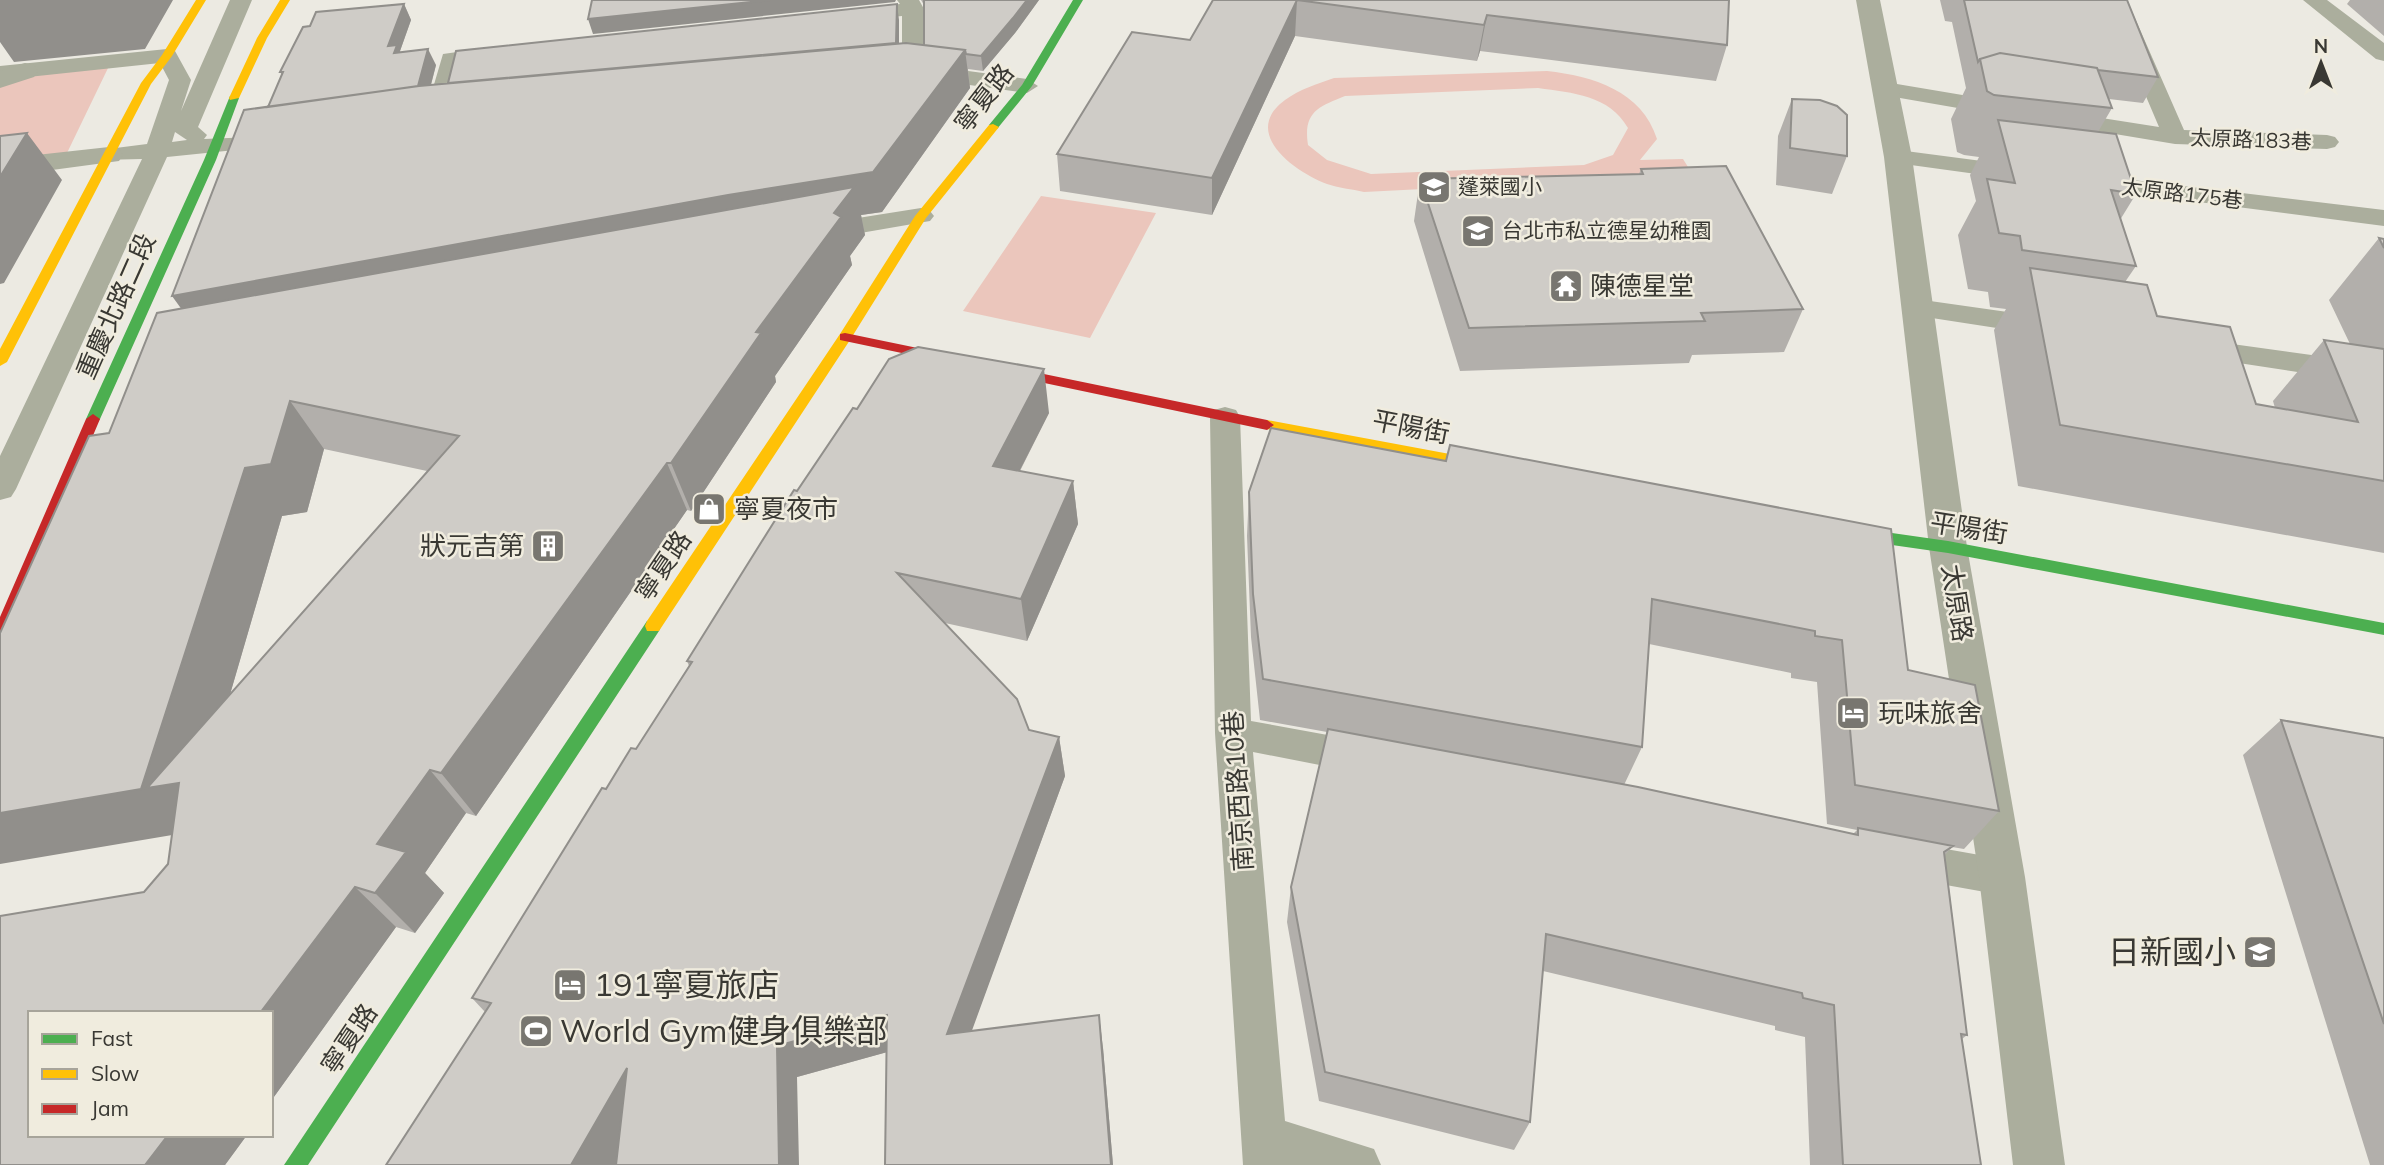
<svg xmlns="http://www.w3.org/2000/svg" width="2384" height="1165" font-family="Mulish,'Noto Sans TC',sans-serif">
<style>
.green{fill:#ebc6bc;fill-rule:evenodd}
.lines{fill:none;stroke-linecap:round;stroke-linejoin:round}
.lane{fill:#abae9d;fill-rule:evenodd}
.street{fill:#abae9d;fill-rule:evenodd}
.fast{fill:#4caf50;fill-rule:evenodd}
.slow{fill:#ffc107;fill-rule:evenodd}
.jam{fill:#c62828;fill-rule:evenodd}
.wall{fill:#b2afab;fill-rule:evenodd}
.shaded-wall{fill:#918f8b}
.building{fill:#cfccc7;stroke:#918f8b;stroke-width:2}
.labels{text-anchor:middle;stroke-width:5;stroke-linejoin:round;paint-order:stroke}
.far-street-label{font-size:21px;fill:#393833;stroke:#f0ecde}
.far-poi-label{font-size:21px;fill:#393833;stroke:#f0ecde;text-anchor:start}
.street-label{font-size:26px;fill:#393833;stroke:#f0ecde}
.poi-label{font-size:26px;fill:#393833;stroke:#f0ecde;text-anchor:start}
.near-poi-label{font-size:32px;fill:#393833;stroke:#f0ecde;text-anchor:start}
</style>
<rect width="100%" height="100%" fill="#eceae2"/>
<path class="green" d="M109 66 67 153 0 161V78Z
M1547 71C1593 76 1642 91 1657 139L1640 160 1683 159 1693 175 1364 192C1352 189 1338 188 1327 184 1295 172 1240 133 1285 100 1300 89 1317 84 1334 78ZM1538 88C1573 93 1609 95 1628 128L1613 155 1584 165 1371 174 1327 160 1308 145C1303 112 1318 107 1345 96Z
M1041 196 1156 213 1090 338 963 311Z"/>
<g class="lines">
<path class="lane" d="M230 0H252L198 127 207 135 204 139 253 137 257 142 253 147 245 149 167 157 16 489 11 497 0 500V456L142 159 100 160 97 155 100 150 147 144 169 80 160 63 0 80V66L167 49 175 51 191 80 181 111ZM175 132 187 140 172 142Z
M897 0H919L924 9V65L1027 79 1038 86 1027 93 905 76 902 71V16L852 21 841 15 852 9 900 4Z
M2105 0H2127L2184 130 2327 135 2335 137 2339 142 2335 147 2327 149 2175 144 2049 123 2045 118 2049 113 2057 111 2159 127Z
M2303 0H2327L2384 43V61L2376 59Z
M500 46 511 53 508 58 461 64 449 115 445 120H429L425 115 443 54Z
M1885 82 2004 102 2012 104 2016 109 2012 114 2004 116 1877 94 1874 89 1877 84Z
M1898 150 2020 166 2029 168 2032 173 2029 178 2020 180 1889 162 1886 157 1889 152Z
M2091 175 2384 210V226L2082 187 2079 182 2082 177Z
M921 208 930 211 934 216 930 221 820 240 811 237 807 232 811 227 820 224Z
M1916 299 2042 317 2052 320 2056 326 2052 332 2042 335 1906 314 1902 308 1906 302Z
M2196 339 2384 365V385L2186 355 2182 348 2186 341Z
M1225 407 1236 410 1240 417 1251 721 1366 742 1379 747 1384 758 1379 769 1366 774 1253 752 1285 1121 1374 1149 1381 1165H1243L1215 733 1210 417 1214 410Z
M1901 841 2002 859 2016 864 2022 877 2016 890 2002 895 1901 877 1887 871 1881 859 1887 847Z"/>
<path class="street" d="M1856 0H1880L1912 157 1967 547 2025 877 2065 1165H2013L1979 877 1929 547 1884 157Z
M25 63 34 65 38 71 34 77 0 88V71Z
M109 147 119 149 123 155 119 161 0 177V159Z"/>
<path class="fast" d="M1073 0H1083L1032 86 997 129H989V125L1022 85Z
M230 96 239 98 216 160 100 419 98 422H88L86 419 204 160Z
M1843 526 1948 541 2384 623V635L1948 553 1843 538 1835 532Z
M653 620 659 621 661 626 659 631 308 1165H284L647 621Z"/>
<path class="slow" d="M196 0H206L172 56 151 84 7 362 0 366V349L141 83 162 55Z
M280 0H290L267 38 239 98 230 100 229 98 257 38Z
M993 124 999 127 926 218 850 340 659 631H647L645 626 647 621 840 334 915 216 989 125Z
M1267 420 1498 463 1505 468 1498 473 1262 428 1260 425Z"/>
<path class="jam" d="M845 333 1267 420 1274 425 1267 430 840 340V334Z
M93 414 100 419 8 636 6 641 0 642V617L86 419Z"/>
</g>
<path class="wall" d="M921 0H1039L1015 33 983 71 968 69 970 88 882 212 861 215 865 235 850 256 852 265 775 376 776 382 691 511 687 510 476 816 466 813 425 873 444 893 415 933 396 927 271 1101V1013L30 1135H247L225 1165H0L144 892 168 864 172 835 109 433 181 308 282 75 280 72 310 26 404 4 411 20 400 51V53L436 65 431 85 899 20V43L924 45V5ZM324 449 427 471 230 694 282 516 307 512Z
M1213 0H1729L1727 45 1716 81 1480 51 1477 61 1295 36 1212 215 1060 191 1057 154 1190 40Z
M1940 0H2127L2158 77 2143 103 2109 99 2112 108 2098 132 2136 194 2120 220 2136 266 2125 282 2157 316 2256 404 2275 408 2273 401 2324 340 2350 344 2329 300 2379 238 2384 239V553L2018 486 1994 330 2006 309 1990 307 1988 292 1968 289 1958 235 1976 201 1970 175 1979 157 1964 155 1957 152 1951 119 1966 88 1952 22 1945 21Z
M2350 0H2384V36L2347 4Z
M1792 99 1847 156 1832 194 1776 185 1778 136Z
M1641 169 1803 309 1784 352 1692 355 1689 363 1460 371 1414 221 1420 179 1639 174Z
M857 409 1049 413 1020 471 1073 481 1078 524 1027 641 945 623 1029 730 1059 737 1065 776 971 1031 1103 1048 1113 1165H885L887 1052 797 1077 485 1012 472 998 606 789 636 749 689 666 687 661 797 491Z
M1446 461 1908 670 1999 811 1964 849 1952 847 1945 855 1967 1035 1962 1039 1981 1165H1810L1805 1037 1775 1030V1026L1543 971 1530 1122 1514 1150 1319 1101 1287 922 1291 887 1327 732 1260 720 1251 637 1247 536 1249 492ZM1649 644 1791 673V678L1817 682 1827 824 1857 830 1853 834 1624 785 1642 747Z
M2281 720 2384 738V1165H2370L2243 755Z"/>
<path class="shaded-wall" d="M0 0H173L145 49 14 62 0 42Z
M770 0H896L895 2 593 34 588 19Z
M1027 0H1039L1015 33 983 71 981 56Z
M1297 0 1295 36 1212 215V178Z
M404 4 411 20 400 51 404 61 396 62 388 46Z
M897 4 899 20V63L896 46Z
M1487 15 1480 51 1477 61 1484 25Z
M428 49 436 65 425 107 276 126Z
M965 50 970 88 882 212 861 215 865 235 850 256 852 265 775 376 776 382 691 511 671 463 201 336 172 296Z
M27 133 62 180 4 283 0 284V177Z
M1044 369 1049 413 1000 509 993 466Z
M290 401 324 449 307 512 282 516 190 832 0 864V813L245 468Z
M667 463 687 510 476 816 441 773Z
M1073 481 1078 524 1027 641 1021 599Z
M1059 737 1065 776 959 1066 947 1034Z
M430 770 466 813 425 873 444 893 415 933 375 893 377 844Z
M355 887 396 927 271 1101V1013H260Z
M887 1015 902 1048 797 1077 799 1165H779L777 1046Z
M1099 1015 1103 1048 1113 1165H1111Z
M627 1068 617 1165H571Z
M168 1135H247L225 1165H145Z"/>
<path class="building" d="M592 0H770L588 19Z
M924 0H1027L1013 18 981 56 966 54 965 50 924 45Z
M1213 0H1297L1212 178 1057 154 1132 32 1190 40Z
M1297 0H1729L1727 45 1487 15 1484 25Z
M1964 0H2127L2158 77 2098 70 2097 68 2000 53 1980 59 1978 62Z
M404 4 388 46 397 45 394 53 428 49 418 86 268 107 283 72H280L303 27 310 26 316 12Z
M897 4 896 43 448 83 456 51Z
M906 43 965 50 873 172 728 195 172 296 244 110 419 86Z
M2000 53 2097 68 2112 108 1994 95 1987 91 1980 59Z
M1792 99 1820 100 1837 106 1847 115V156L1790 148Z
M1998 120 2116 134 2136 194 2111 190 2136 266 2022 250 2020 236 1999 233 1987 179 2015 183Z
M27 133 0 177V136Z
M1726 166 1803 309 1701 313 1705 321 1469 328 1420 179 1643 174 1641 169Z
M854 187 834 213 841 217 756 332 761 333 671 463H667L441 773 430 770 377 844 406 852 375 893 355 887 260 1013H30V1135H168L145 1165H0V916L144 892 168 864 179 783 147 788 459 436 290 401 271 464 245 468 141 789 0 813V633L89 436 109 433 157 313Z
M2379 238 2384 239V248Z
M2030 268 2147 285 2157 316 2230 327 2256 404 2358 422 2324 340 2384 349V481L2060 425Z
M918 347 1044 369 993 466 1073 481 1021 599 897 573 1017 699 1029 730 1059 737 947 1034 1099 1015 1111 1165H885L887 1015 777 1046 779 1165H616L627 1068 571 1165H386L491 1003 472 998 602 788 606 789 631 748 636 749 692 662 687 661 794 490 797 491 853 408 857 409 889 359Z
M1271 428 1446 461 1450 445 1891 529 1908 670 1975 685 1999 811 1855 785 1842 640 1815 636V631L1652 599 1642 747 1263 679 1253 594 1249 492Z
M2281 720 2384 738V1024Z
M1328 729 1638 787 1858 835V828L1953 846 1944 852 1967 1035 1961 1034 1981 1165H1843L1834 1005 1803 998 1802 993 1546 934 1530 1122 1325 1072 1291 887Z"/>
<defs>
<g id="school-square" transform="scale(1.75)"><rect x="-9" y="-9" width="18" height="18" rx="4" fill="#787670" stroke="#f0ecde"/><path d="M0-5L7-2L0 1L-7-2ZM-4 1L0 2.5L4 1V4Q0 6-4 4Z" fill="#fff"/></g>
<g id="temple-square" transform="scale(1.75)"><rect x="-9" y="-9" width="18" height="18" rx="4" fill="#787670" stroke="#f0ecde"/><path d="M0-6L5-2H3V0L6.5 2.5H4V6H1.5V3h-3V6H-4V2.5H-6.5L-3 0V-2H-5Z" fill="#fff"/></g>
<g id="shop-square" transform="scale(1.75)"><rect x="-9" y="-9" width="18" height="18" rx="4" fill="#787670" stroke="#f0ecde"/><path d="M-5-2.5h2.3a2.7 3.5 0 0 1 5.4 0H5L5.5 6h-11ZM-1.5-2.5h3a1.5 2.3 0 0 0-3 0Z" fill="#fff"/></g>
<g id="building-square" transform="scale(1.75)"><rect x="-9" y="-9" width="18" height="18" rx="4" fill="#787670" stroke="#f0ecde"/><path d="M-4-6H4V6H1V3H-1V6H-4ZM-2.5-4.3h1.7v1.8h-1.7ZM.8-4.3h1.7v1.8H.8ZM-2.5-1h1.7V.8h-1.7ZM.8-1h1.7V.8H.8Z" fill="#fff"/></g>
<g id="hotel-square" transform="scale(1.75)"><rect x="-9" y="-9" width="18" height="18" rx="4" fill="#787670" stroke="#f0ecde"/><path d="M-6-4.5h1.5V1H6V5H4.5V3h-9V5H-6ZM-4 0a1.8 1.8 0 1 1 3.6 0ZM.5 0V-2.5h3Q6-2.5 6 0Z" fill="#fff"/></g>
<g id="stadium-square" transform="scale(1.75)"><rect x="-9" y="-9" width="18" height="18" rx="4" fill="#787670" stroke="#f0ecde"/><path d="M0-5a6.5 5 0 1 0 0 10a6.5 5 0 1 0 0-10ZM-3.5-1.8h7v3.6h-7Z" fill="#fff"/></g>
</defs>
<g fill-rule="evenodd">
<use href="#school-square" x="1434" y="187"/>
<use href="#school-square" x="1478" y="231"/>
<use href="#temple-square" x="1566" y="286"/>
<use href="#shop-square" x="709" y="509"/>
<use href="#building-square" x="548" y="546"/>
<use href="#hotel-square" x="1853" y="713"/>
<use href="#school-square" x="2260" y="952"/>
<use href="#hotel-square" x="570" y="985"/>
<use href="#stadium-square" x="536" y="1031"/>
</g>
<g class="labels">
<g class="far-street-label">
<text transform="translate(2251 140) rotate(2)" y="7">太原路183巷</text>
<text transform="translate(2182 194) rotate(7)" y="7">太原路175巷</text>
</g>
<g class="far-poi-label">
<text x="1458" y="194">蓬萊國小</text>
<text x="1502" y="238">台北市私立德星幼稚園</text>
</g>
<g class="street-label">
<text transform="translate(984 98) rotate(-52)" y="9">寧夏路</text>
<text transform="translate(116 306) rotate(-66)" y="9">重慶北路二段</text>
<text transform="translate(1411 427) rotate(11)" y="9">平陽街</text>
<text transform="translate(1969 528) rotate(9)" y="9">平陽街</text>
<text transform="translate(663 566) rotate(-56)" y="9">寧夏路</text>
<text transform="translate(1957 603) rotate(81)" y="9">太原路</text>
<text transform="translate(1238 791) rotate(-94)" y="9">南京西路10巷</text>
<text transform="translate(349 1039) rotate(-56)" y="9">寧夏路</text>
</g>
<g class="poi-label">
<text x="1590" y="295">陳德星堂</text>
<text x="734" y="518">寧夏夜市</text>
<text x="524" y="555" text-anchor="end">狀元吉第</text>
<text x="1878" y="722">玩味旅舍</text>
</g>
<g class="near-poi-label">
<text x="2236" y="963" text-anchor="end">日新國小</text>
<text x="594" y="996">191寧夏旅店</text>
<text x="560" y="1042">World Gym健身俱樂部</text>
</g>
</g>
<rect x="28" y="1011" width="245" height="126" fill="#f0ecde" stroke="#a7a49a" stroke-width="2"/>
<rect x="42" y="1034" width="35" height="10" fill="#4caf50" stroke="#a7a49a" stroke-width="2"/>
<text x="91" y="1046" font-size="21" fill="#393833">Fast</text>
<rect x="42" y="1069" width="35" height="10" fill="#ffc107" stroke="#a7a49a" stroke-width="2"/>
<text x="91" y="1081" font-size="21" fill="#393833">Slow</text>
<rect x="42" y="1104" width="35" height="10" fill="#c62828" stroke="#a7a49a" stroke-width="2"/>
<text x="91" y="1116" font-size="21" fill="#393833">Jam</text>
<g transform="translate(2321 63)" stroke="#f0ecde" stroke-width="5" paint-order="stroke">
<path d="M0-5L12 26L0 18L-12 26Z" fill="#393833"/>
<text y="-10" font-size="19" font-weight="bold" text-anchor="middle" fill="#393833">N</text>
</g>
</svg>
